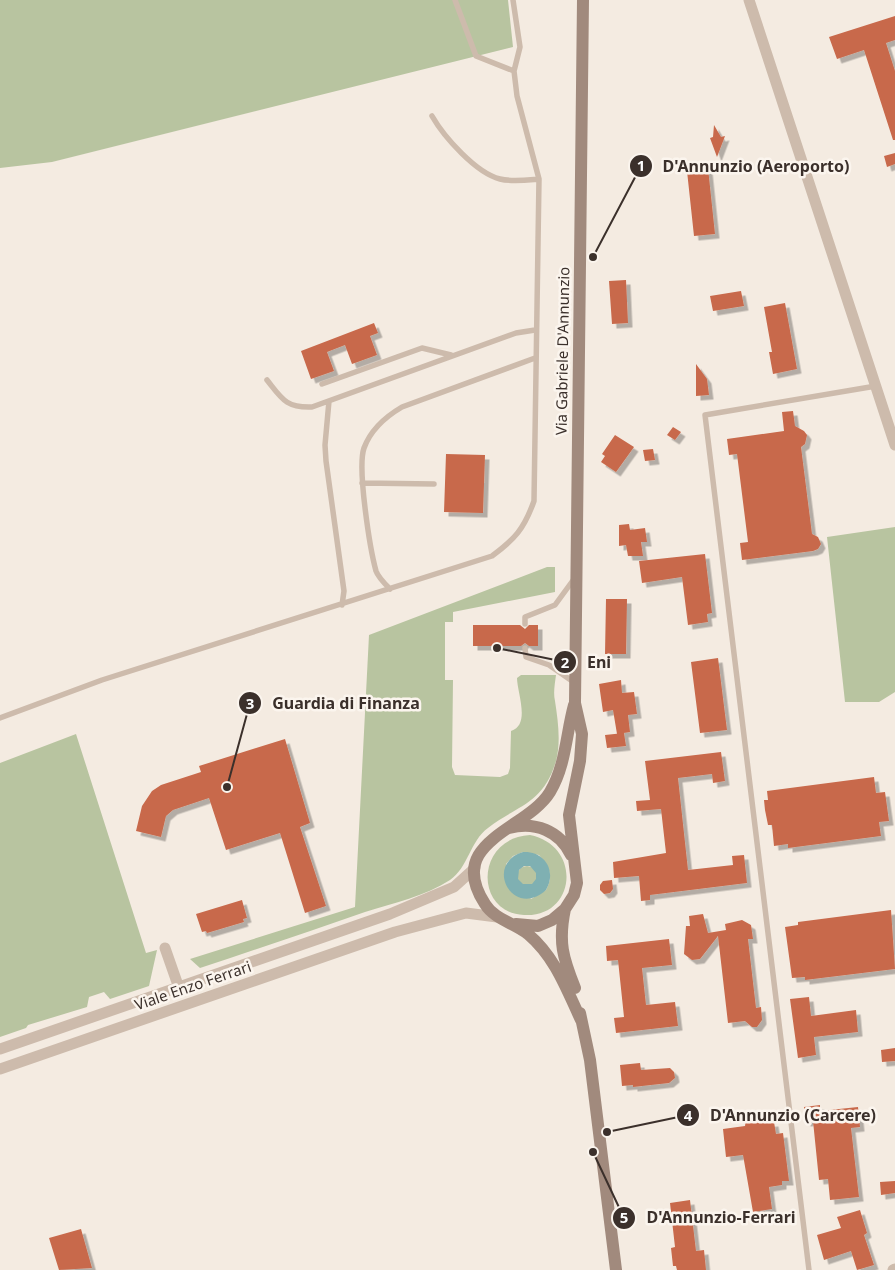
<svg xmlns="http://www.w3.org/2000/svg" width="895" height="1270" font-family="'Noto Sans',sans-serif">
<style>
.green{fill:#b8c4a0;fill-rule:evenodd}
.water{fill:#7fb0b2;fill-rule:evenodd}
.building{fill:#c8694b;filter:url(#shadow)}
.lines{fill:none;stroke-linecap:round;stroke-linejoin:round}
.service{stroke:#cdbbac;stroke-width:5.5}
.minor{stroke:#cdbbac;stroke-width:11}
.secondary{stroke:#a18a7d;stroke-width:12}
.labels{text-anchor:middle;stroke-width:5;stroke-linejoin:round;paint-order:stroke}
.street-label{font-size:15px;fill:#3b302b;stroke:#fbf5ee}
.leader{fill:none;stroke:#3b302b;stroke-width:2}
.callout-dot{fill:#3b302b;stroke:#fbf5ee;stroke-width:2}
.mark-label{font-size:15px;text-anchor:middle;font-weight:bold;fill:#fff}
.callout-label{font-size:16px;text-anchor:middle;font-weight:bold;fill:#3b302b;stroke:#fbf5ee;stroke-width:5;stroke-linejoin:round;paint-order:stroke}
</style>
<defs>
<filter id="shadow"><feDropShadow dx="4.5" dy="4.5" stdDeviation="0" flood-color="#0004"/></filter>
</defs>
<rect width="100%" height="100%" fill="#f4ebe1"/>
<path class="green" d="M0 0H508L513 47 52 162 0 168Z
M895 527V692L879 702H845L827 537Z
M547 567H555V592L453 612V622H445V680H453L452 767 455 775 500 777 508 774 510 768 511 731C531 725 517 692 517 678L521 675H556C555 683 553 693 555 701 558 721 561 742 556 761 543 805 517 805 488 828 470 841 468 868 450 880 426 896 393 903 365 912 310 931 255 950 200 968L190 959 355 907 369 635Z
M76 734 146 953 157 950 149 986 110 999 104 992 89 997 87 1007 28 1025 26 1028 0 1037V763Z
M530 835C583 846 576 918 524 915 474 913 475 838 530 835ZM523 852 539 855C549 867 554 875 546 890L531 899 506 864 513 856Z
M517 876a10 10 0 1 1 20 0a10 10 0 1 1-20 0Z"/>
<path class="water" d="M523 852C545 851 557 871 546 890 513 920 483 864 523 852ZM524 866H530L536 873V879L532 884H523L518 879 519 870Z"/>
<path class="building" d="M895 16V40L886 43 895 71V140H893L864 50 837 59 829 37Z
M714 125 721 137 725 136 717 157 710 138 713 137Z
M895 153V164L887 167 884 156Z
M708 168 715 234 694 236 687 171Z
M626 280 628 323 612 324 609 281Z
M741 291 744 306 713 311 710 296Z
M785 303 797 369 773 374 769 352H772L764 307Z
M374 323 378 333 370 336 377 355 352 364 345 345 327 352 334 371 311 379 301 351Z
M696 364 707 379 709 395 696 396Z
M793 411 795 426 804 431 807 435 805 444 801 447 812 534 818 537 821 544 818 549 813 551 742 560 740 543 748 542 737 454 729 455 727 439 784 431 782 412Z
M673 427 681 432 675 440 667 435Z
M615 435 634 447 616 472 601 462 605 456 602 454Z
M653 449 655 460 645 461 643 450Z
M446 454 485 455 483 513 444 512Z
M629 524 630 530 645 528 647 542H641L643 556H628L626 545 619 546V525Z
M705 554 712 613 707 614 708 622 688 625 682 577 642 583 639 561Z
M606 599H627L626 654H605Z
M473 625H520L525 629 529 625H538V646H529L525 643 521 646H473Z
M718 658 727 730 700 733 691 662Z
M621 680 622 693 634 692 637 714 628 715 630 732 617 734 613 710 603 712 599 684Z
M624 733 626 746 607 748 605 735Z
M285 739 310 823 300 827 326 906 305 913 280 833 226 850 209 798 173 810 166 816 161 837 136 831 142 806 152 791 161 785 201 772 199 766Z
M721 752 725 781 713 783 712 774 678 778 688 870 733 865 732 856 744 855 747 883 650 895V900L641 901 639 876 614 878 613 862 666 853 661 809 637 811 636 801 650 800 645 761Z
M874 777 876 793 885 792 889 821 879 822 881 836 788 848V844L774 846 772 825H768L765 810 764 800H768L767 791Z
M612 880 613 889 610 893 604 894 600 890V885L603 881Z
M242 900 247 918 243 919 244 922 207 933 206 931 202 932 196 914Z
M891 910 895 969 805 980V977L792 978 785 927 798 925V922Z
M703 914 708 933 726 930 725 924 742 920 751 925 753 939H748L756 1008 761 1007 762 1020 757 1027H752L745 1021 728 1023 718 936 700 959 692 960 684 954 686 926H690L689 916Z
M669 939 672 965 642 968 646 1005 675 1002 678 1026 616 1033 614 1018 624 1017 618 960 607 961 606 946Z
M809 997 811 1016 856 1010 858 1032 814 1037 816 1055 798 1058 790 999Z
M895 1048V1061L882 1062 881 1050Z
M640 1063 641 1070 670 1068 674 1072 675 1078 669 1083 633 1087V1085L622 1086 620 1065Z
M820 1105V1111L858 1107 860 1127 851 1128 859 1197 830 1200 828 1179 819 1180 813 1121 806 1122 804 1107Z
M764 1111 765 1123 774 1122 776 1134 783 1133 789 1181H782V1185L769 1187 772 1209 753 1212 743 1155 726 1157 723 1129 745 1126 747 1113Z
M895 1181V1193L881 1195 880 1182Z
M690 1200 696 1251 704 1250 706 1270H677L676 1266H673L671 1248 675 1247 670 1203Z
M860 1210 867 1233 864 1235 874 1265 857 1270 851 1251 824 1260 817 1235 841 1228 837 1217Z
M81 1229 92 1268 59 1270 49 1238Z"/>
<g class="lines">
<path class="service" d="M455 0 476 56 514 71
M432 116C444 137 476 173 500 179 512 182 527 180 539 179
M267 380C282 399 286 408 312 407L516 333 535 330
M322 384 422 348 451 355
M329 401 325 445 326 461 344 591 342 605
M362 483 434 484
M390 589C385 584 378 577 376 571 370 549 357 468 364 448 371 429 385 417 402 407L535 358
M525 624V617L555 605 574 579
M525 648 526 657 549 665 575 683
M0 718 102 680 492 556C515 539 524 529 534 501L539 179 517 96 514 71 520 47 513 0
M809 1270 705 415 876 386"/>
<path class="minor" d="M749 0 895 445
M165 948 179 988
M0 1049 390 914 454 887 475 868
M0 1069 395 932 466 913 497 917
M893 1270 895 1269"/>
<path class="secondary" d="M574 705C566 734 566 765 550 792 527 830 444 841 485 904 494 919 514 923 528 934 555 957 566 988 581 1020
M509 828C535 821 560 831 571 855
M565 909C558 942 563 958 575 988
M516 924 538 926 552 920 565 909 574 895 577 883 569 815 580 761 582 734 575 703 583 0
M580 1013 590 1060 616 1270"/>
</g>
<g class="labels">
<g class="street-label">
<text transform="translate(563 351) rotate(-89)" y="5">Via Gabriele D'Annunzio</text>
<text transform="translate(193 986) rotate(-19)" y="5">Viale Enzo Ferrari</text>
</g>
</g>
<path class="leader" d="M593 257L641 166M497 648L565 662M227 787L250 703M607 1132L688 1115M593 1152L624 1218"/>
<g class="callout-dot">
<circle cx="593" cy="257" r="5"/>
<circle cx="497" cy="648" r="5"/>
<circle cx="227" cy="787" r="5"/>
<circle cx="607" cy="1132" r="5"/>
<circle cx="593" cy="1152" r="5"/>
<circle cx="641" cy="166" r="12"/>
<circle cx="565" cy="662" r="12"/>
<circle cx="250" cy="703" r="12"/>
<circle cx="688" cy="1115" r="12"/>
<circle cx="624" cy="1218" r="12"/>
</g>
<g class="mark-label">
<text x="641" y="171">1</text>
<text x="565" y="668">2</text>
<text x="250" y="709">3</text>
<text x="688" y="1121">4</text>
<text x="624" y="1223">5</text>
</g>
<g class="callout-label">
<text x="756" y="172">D'Annunzio (Aeroporto)</text>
<text x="599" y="668">Eni</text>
<text x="346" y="709">Guardia di Finanza</text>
<text x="793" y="1121">D'Annunzio (Carcere)</text>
<text x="721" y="1223">D'Annunzio-Ferrari</text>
</g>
</svg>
